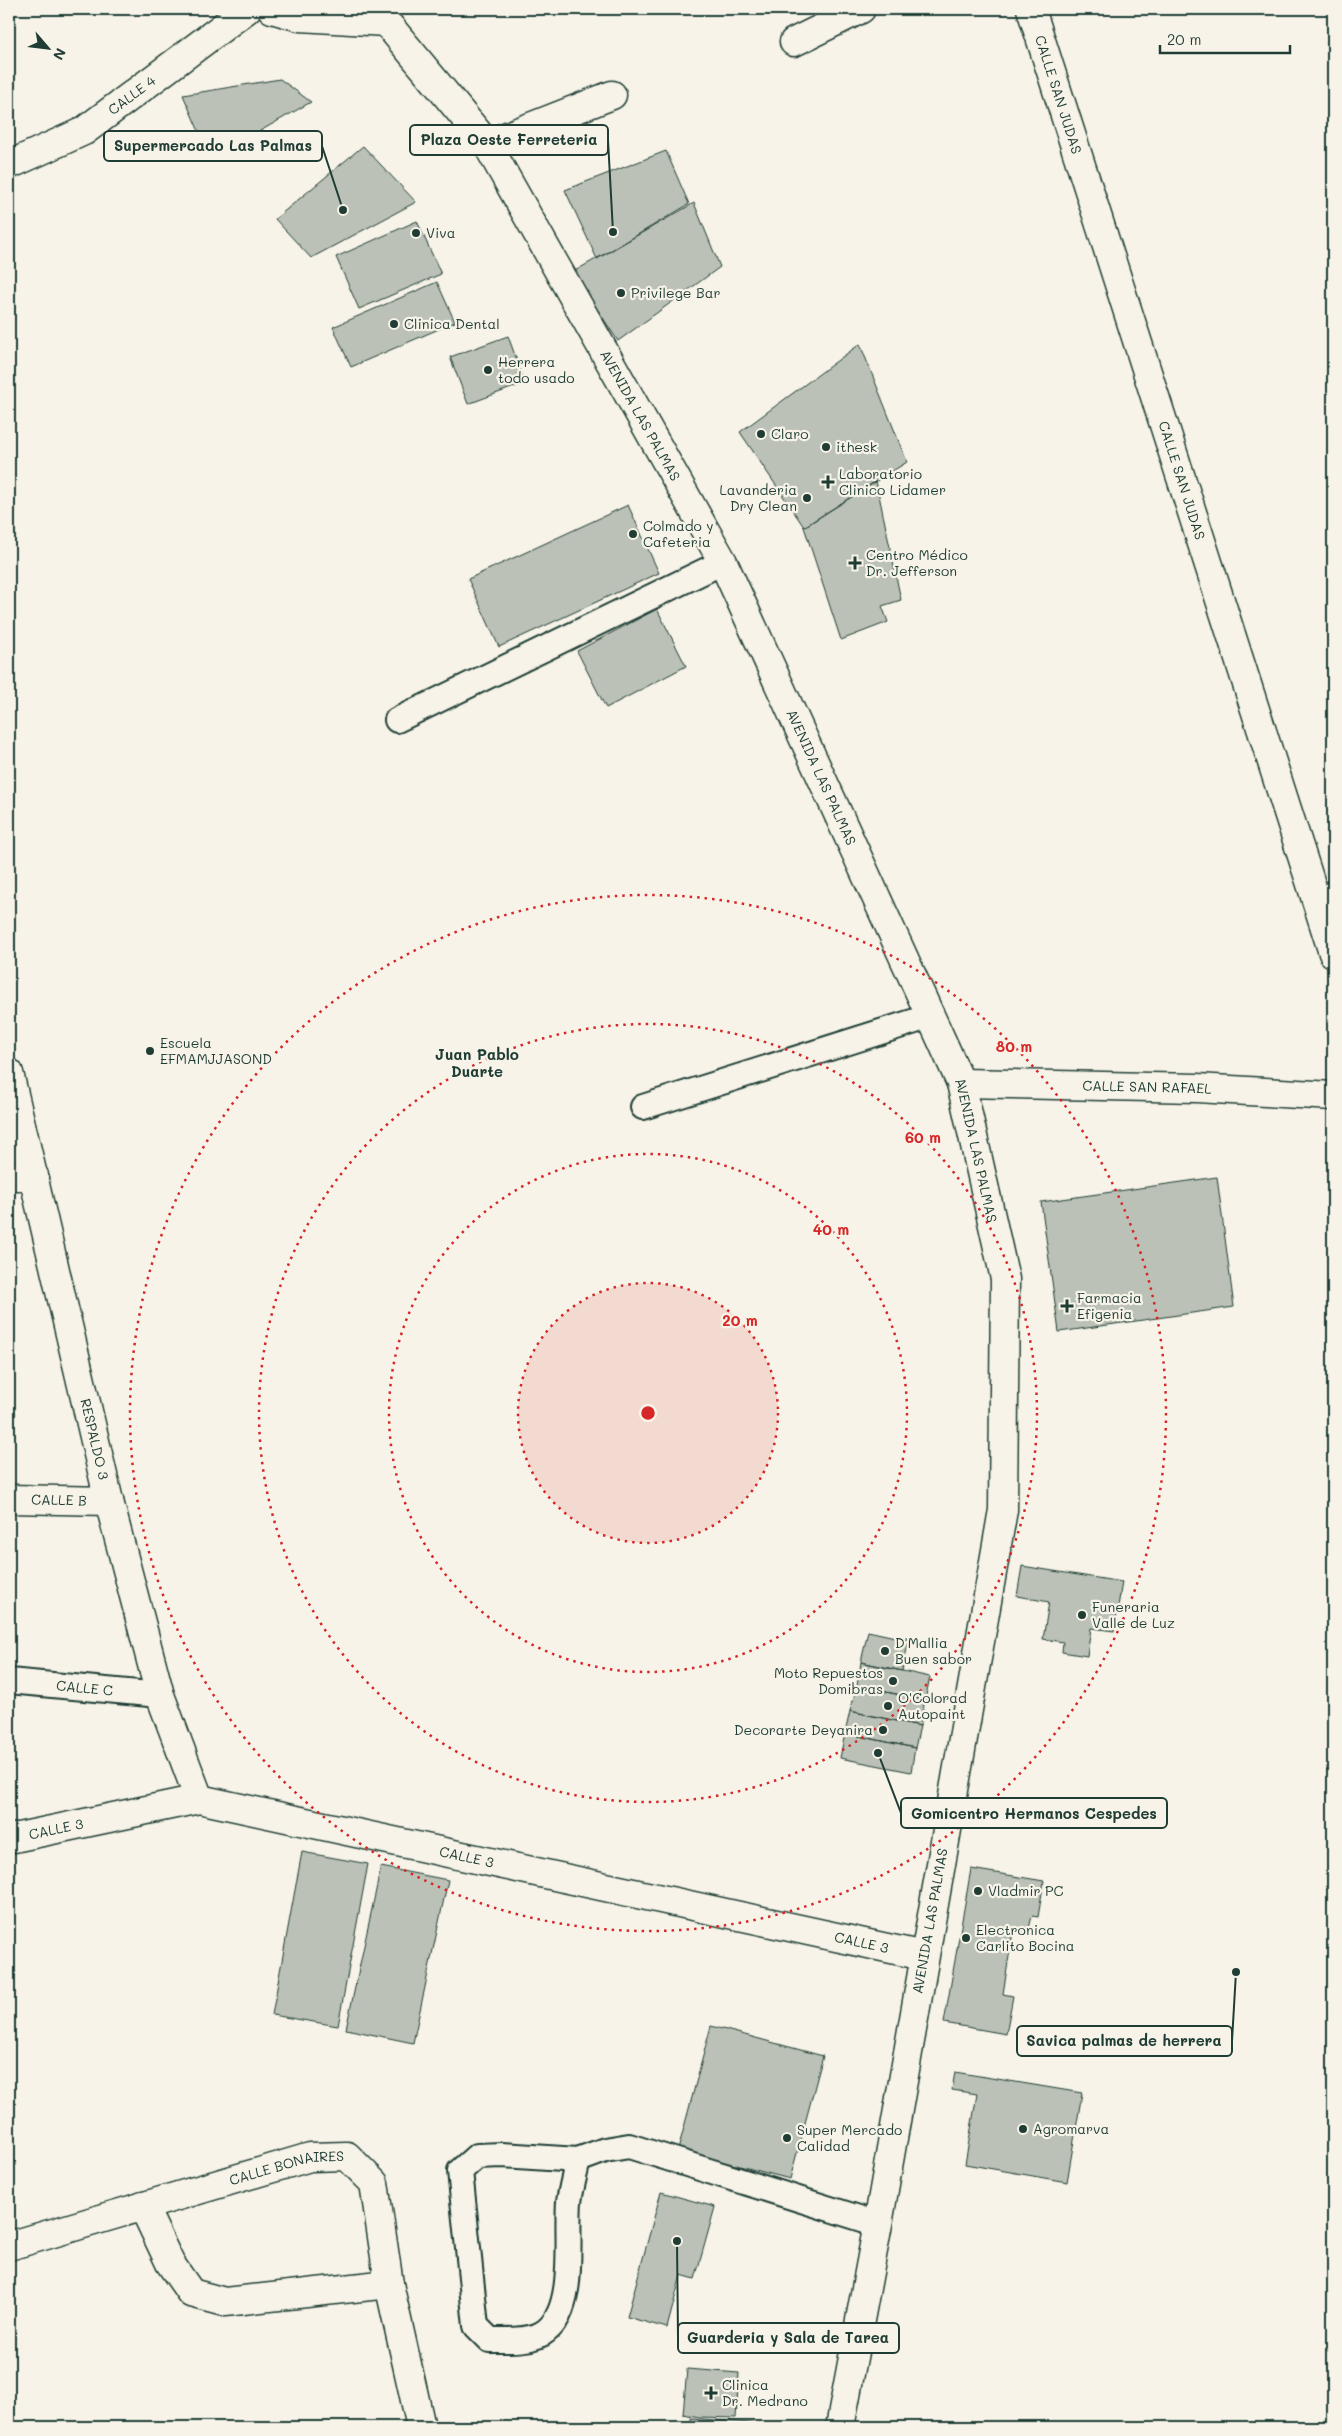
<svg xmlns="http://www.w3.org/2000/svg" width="1342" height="2436" font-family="Mali,sans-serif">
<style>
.building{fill:#bbc1b6;stroke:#1f3d34}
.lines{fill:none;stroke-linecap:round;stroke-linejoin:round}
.lane-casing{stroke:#1f3d34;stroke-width:28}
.street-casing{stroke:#1f3d34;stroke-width:31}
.secondary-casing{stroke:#1f3d34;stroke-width:31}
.lane{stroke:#f7f3e8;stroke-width:24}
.street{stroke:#f7f3e8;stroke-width:28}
.secondary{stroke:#f7f3e8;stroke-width:28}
.ring{fill:none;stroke:#d62828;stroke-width:2.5;stroke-dasharray:2.5 5}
.poi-dot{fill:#1f3d34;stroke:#f7f3e8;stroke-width:2}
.labels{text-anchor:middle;stroke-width:4.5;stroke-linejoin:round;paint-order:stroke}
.street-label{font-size:14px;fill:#1f3d34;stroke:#f7f3e8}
.poi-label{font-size:14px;fill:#1f3d34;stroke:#f7f3e8;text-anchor:start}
.neighbourhood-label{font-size:15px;font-weight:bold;fill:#1f3d34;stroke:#f7f3e8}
.centre{fill:#d62828;stroke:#f7f3e8;stroke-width:2.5}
.ring-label{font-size:15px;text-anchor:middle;font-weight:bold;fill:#d62828;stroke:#f7f3e8;stroke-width:4.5;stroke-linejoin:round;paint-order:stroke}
.leader{fill:none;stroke:#1f3d34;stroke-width:2}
.callout-dot{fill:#1f3d34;stroke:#f7f3e8;stroke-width:2}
.callout{fill:#f7f3e8;stroke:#1f3d34;stroke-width:2}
.callout-label{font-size:15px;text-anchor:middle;font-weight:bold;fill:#1f3d34}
</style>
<rect width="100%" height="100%" fill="#f7f3e8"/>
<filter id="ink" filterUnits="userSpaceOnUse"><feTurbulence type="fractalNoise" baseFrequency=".02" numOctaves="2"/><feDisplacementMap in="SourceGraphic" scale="10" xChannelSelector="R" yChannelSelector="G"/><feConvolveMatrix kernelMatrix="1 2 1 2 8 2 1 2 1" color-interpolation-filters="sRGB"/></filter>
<g filter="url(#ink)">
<path class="building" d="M280 79 311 102 211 159 183 95Z
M363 146 416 202 311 258 275 219Z
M666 151 689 204 597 259 565 190Z
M694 203 720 267 618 341 573 272Z
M417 221 441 274 359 309 336 257Z
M437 282 455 322 351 367 333 327Z
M508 336 525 383 468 404 450 357Z
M860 344 907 462 804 527 740 432Z
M876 481 901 600 882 606 888 622 841 640 804 527Z
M628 505 659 573 499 647 468 579Z
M657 609 686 666 606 708 577 651Z
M1217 1177 1234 1307 1059 1332 1041 1202Z
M1022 1566 1122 1582 1114 1631 1091 1628 1087 1656 1062 1652 1063 1642 1043 1639 1049 1602 1017 1596Z
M868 1631 909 1640 902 1671 861 1662Z
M861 1662 930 1677 925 1700 857 1686Z
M857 1686 925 1700 920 1726 850 1711Z
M850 1711 920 1726 915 1748 845 1733Z
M845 1733 915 1748 911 1772 840 1758Z
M302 1852 368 1864 338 2026 272 2015Z
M381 1867 448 1880 413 2043 346 2029Z
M971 1869 1044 1881 1038 1917 1032 1916 1028 1933 1013 1931 1003 1994 1013 1996 1006 2034 944 2023Z
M711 2026 823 2056 790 2179 678 2150Z
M955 2072 1082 2093 1067 2182 965 2164 977 2094 952 2090Z
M661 2192 715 2207 695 2279 681 2275 667 2328 627 2317Z
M687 2369 739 2373 736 2418 699 2417 683 2414Z
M691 2418 786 2426V2427H691Z"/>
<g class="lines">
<g class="lane-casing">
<g id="lane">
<path d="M397 720 723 562"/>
<path d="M643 1107 931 1016"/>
<path id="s1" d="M9 1681 160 1695"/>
<path d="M578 2160C575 2174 571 2188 569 2202 566 2237 577 2307 546 2331 533 2342 506 2340 490 2340L476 2326 460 2171 477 2156 502 2155 578 2160 605 2150 629 2146 878 2224"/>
</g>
</g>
<g class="street-casing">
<g id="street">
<path d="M272 9 300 17 386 22"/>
<path id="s2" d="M1031 9 1333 953"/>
<path d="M794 42 861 9"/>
<path d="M487 144 612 95"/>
<path id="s3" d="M9 165 84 131 247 9"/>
<path id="s4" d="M9 1073 109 1501 160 1695 199 1799"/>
<path id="s5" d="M961 1083 1197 1088 1333 1096"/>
<path d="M9 1176H34"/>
<path id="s6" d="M9 1499 109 1501"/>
<path id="s7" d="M9 1839 199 1799 924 1956"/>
<path d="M143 2206 170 2263 191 2293 225 2302 389 2284"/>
<path id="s8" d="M9 2246 310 2157 347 2156 374 2183 389 2284 421 2427"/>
</g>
</g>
<g class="secondary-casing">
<g id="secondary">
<path id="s9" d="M381 9 386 22 487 144 723 562 961 1083 1005 1279 1003 1510 878 2224 840 2427"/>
</g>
</g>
<use href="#lane" class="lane"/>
<use href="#street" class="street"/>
<use href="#secondary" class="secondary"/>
</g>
</g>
<circle cx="648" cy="1413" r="130" fill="#d62828" fill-opacity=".12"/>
<g class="ring">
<circle cx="648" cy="1413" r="130"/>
<circle cx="648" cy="1413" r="259"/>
<circle cx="648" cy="1413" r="389"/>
<circle cx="648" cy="1413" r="518"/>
</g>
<g class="poi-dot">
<circle cx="416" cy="233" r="5"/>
<circle cx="621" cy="293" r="5"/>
<circle cx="394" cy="324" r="5"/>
<circle cx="488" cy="370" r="5"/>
<circle cx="761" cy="434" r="5"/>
<circle cx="826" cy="447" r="5"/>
<path d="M825.5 474.5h5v5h5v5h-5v5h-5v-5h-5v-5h5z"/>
<circle cx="807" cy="498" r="5"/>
<circle cx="633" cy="534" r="5"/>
<path d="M852.5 555.5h5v5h5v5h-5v5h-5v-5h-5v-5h5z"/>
<circle cx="150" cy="1051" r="5"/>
<path d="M1064.5 1298.5h5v5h5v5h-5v5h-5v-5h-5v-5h5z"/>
<circle cx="1082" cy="1615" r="5"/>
<circle cx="885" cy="1651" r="5"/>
<circle cx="893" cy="1681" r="5"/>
<circle cx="888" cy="1706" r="5"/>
<circle cx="883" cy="1730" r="5"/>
<circle cx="978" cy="1891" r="5"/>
<circle cx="966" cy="1938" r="5"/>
<circle cx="1023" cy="2129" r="5"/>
<circle cx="787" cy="2138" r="5"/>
<path d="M708.5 2385.5h5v5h5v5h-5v5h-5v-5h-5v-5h5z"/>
</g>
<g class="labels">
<g class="street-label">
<text dy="5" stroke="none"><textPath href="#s3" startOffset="142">CALLE 4</textPath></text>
<text dy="5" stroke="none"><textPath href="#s2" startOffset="90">CALLE SAN JUDAS</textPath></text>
<text dy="5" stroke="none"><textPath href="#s9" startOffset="484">AVENIDA LAS PALMAS</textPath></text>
<text dy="5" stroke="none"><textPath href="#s2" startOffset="495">CALLE SAN JUDAS</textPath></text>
<text dy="5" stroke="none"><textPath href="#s9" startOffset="889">AVENIDA LAS PALMAS</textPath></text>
<text dy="5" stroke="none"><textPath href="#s5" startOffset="186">CALLE SAN RAFAEL</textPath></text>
<text dy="5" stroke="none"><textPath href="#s9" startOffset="1294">AVENIDA LAS PALMAS</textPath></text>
<text dy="5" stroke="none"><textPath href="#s4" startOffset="376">RESPALDO 3</textPath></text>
<text dy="5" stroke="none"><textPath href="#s6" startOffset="50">CALLE B</textPath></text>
<text dy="5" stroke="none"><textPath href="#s1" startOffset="76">CALLE C</textPath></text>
<text dy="5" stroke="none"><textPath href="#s7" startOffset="48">CALLE 3</textPath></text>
<text dy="5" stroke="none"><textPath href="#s7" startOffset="468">CALLE 3</textPath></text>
<text transform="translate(930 1921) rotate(-80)" y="5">AVENIDA LAS PALMAS</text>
<text dy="5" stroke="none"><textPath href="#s7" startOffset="872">CALLE 3</textPath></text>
<text dy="5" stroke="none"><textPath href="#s8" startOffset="289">CALLE BONAIRES</textPath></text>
</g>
<g class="poi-label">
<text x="426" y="238">Viva</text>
<text x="631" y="298">Privilege Bar</text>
<text x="404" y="329">Clinica Dental</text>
<text x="498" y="367">Herrera<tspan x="498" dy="16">todo usado</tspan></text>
<text x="771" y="439">Claro</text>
<text x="836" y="452">ithesk</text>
<text x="839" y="479">Laboratorio<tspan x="839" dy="16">Clinico Lidamer</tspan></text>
<text x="797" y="495" text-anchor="end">Lavanderia<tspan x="797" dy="16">Dry Clean</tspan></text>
<text x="643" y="531">Colmado y<tspan x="643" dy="16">Cafeteria</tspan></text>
<text x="866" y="560">Centro Médico<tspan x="866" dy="16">Dr. Jefferson</tspan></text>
<text x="160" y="1048">Escuela<tspan x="160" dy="16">EFMAMJJASOND</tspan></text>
<text x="1077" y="1303">Farmacia<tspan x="1077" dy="16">Efigenia</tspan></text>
<text x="1092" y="1612">Funeraria<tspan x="1092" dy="16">Valle de Luz</tspan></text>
<text x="895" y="1648">D'Mallia<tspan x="895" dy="16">Buen sabor</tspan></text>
<text x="883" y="1678" text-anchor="end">Moto Repuestos<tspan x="883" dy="16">Domibras</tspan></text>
<text x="898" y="1703">O'Colorad<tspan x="898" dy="16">Autopaint</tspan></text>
<text x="873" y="1735" text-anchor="end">Decorarte Deyanira</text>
<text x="988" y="1896">Vladmir PC</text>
<text x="976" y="1935">Electronica<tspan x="976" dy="16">Carlito Bocina</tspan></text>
<text x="1033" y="2134">Agromarva</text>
<text x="797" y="2135">Super Mercado<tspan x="797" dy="16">Calidad</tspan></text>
<text x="722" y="2390">Clinica<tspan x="722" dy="16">Dr. Medrano</tspan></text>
</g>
<g class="neighbourhood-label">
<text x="477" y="1060">Juan Pablo<tspan x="477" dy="17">Duarte</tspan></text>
</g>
</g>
<circle cx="648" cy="1413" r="8" class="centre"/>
<g class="ring-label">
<text x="1014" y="1052">80 m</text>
<text x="923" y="1143">60 m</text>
<text x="831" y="1235">40 m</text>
<text x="740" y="1326">20 m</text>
</g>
<path class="leader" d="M613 232L608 140M343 210L322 146M878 1753L901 1813M1236 1972L1232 2041M677 2241L678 2338"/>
<g class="callout-dot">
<circle cx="613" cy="232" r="5"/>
<circle cx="343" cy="210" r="5"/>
<circle cx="878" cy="1753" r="5"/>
<circle cx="1236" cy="1972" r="5"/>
<circle cx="677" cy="2241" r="5"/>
</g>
<g class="callout">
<rect x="410" y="125" width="198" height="30" rx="5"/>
<rect x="104" y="131" width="218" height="30" rx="5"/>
<rect x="901" y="1798" width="266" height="30" rx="5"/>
<rect x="1017" y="2026" width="215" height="30" rx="5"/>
<rect x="678" y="2323" width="221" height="30" rx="5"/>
</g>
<g class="callout-label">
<text x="509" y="145">Plaza Oeste Ferreteria</text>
<text x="213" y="151">Supermercado Las Palmas</text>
<text x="1034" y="1819">Gomicentro Hermanos Cespedes</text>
<text x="1124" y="2046">Savica palmas de herrera</text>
<text x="788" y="2343">Guarderia y Sala de Tarea</text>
</g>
<rect width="1342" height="2436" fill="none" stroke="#f7f3e8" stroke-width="30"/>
<rect x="15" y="15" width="1312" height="2406" fill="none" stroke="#1f3d34" stroke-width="2" filter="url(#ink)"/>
<g transform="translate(48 48) rotate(118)" stroke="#f7f3e8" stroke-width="4" paint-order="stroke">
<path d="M0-4L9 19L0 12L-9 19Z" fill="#1f3d34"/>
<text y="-8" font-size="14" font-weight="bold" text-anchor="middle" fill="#1f3d34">N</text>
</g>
<path d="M1160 45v8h130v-8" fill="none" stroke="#1f3d34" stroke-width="2.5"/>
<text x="1167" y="45" font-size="15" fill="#1f3d34" stroke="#f7f3e8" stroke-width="4" paint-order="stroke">20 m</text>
</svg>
